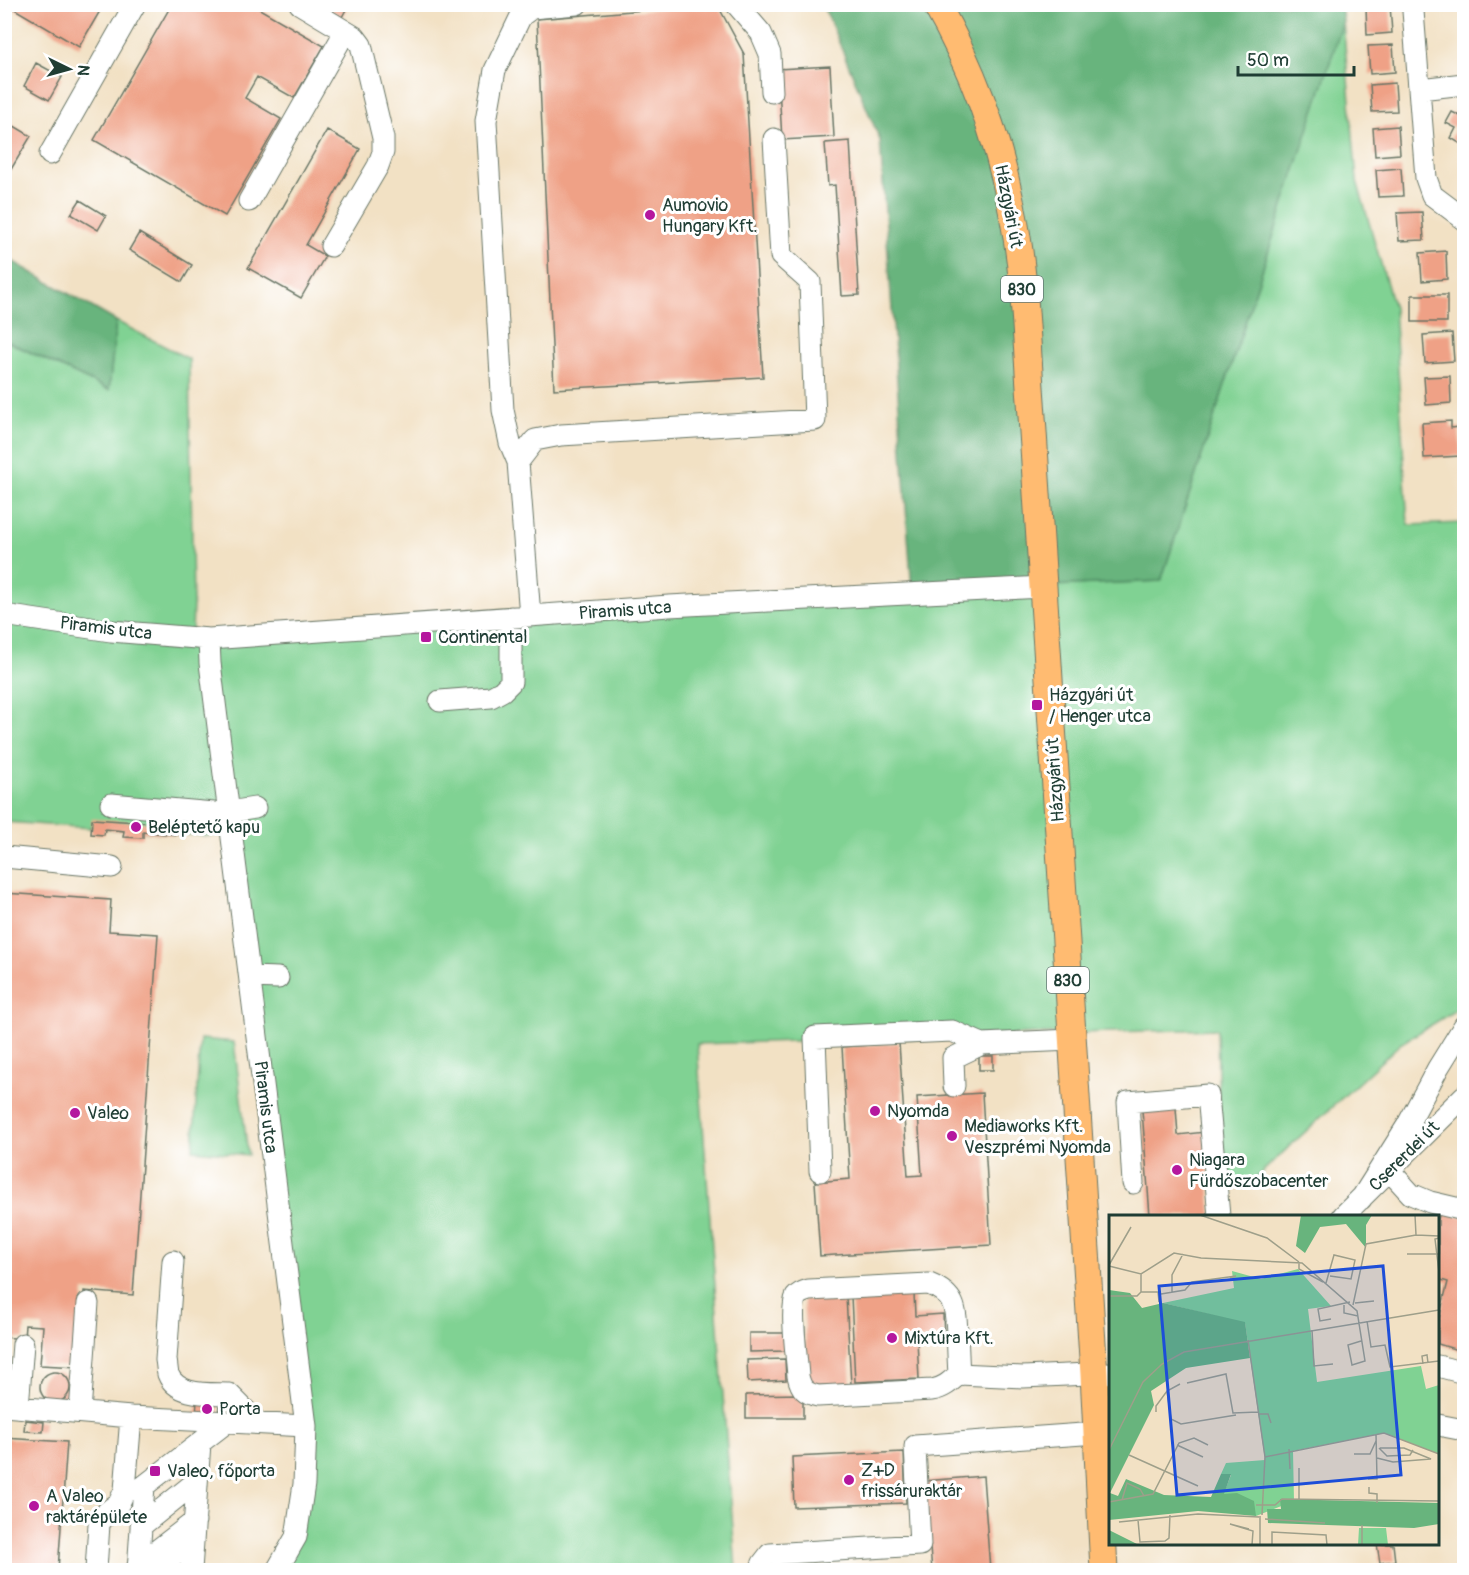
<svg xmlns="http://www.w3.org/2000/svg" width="1469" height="1575" font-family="Pangolin,sans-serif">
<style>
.green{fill:#80d293;stroke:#508864;stroke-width:1.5}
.forest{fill:#68b47d;stroke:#447858;stroke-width:1.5}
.building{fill:#efa186}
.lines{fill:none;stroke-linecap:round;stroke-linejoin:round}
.minor-casing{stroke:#697666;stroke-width:23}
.major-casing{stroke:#697666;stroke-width:29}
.minor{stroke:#fff;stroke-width:21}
.major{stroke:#ffbb71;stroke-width:27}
.poi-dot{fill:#b5179e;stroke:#fff;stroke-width:2}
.labels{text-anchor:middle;stroke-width:6;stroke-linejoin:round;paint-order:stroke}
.shield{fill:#fff;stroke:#627771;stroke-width:1.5}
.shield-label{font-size:16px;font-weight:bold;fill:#1f3d34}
.poi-label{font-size:18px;fill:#1f3d34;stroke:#fff;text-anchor:start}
.street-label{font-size:18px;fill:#1f3d34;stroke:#fff}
.inset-road{fill:none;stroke:#9e9f8a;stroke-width:1.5}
.view{fill:#1d4ed8;fill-opacity:0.15;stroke:#1d4ed8;stroke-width:3}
.inset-edge{fill:none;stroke:#1f3d34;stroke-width:3}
</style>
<rect width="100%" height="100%" fill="#fff"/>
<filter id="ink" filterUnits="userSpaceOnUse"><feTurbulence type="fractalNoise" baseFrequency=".0167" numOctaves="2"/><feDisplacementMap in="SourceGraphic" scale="12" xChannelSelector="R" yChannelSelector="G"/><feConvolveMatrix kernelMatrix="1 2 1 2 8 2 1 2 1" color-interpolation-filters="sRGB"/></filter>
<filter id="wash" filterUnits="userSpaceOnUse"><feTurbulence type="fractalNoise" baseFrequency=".008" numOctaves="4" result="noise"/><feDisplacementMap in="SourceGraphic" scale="24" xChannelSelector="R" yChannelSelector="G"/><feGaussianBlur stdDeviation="1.35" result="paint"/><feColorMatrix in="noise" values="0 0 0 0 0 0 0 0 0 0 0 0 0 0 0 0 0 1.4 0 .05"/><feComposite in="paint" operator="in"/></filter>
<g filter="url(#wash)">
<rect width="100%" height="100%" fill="#f2e1c4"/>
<path class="green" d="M1343 22 1357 181 1394 308 1408 525 1464 523V697L1456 721 1464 799V1005L1400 1044 1248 1185 1221 1191 1217 1029 697 1044 736 1570H280L307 1484 234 835 207 836 5 822 4 340 109 390 116 321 189 359 193 604 192 635 912 592 1161 581Z
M200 1039 234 1042 248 1155 193 1150Z"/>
<path class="forest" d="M821 5H1341L1343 22 1161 581 912 592 880 140 827 14Z
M5 257 116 321 109 390 5 340Z"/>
<g id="blocks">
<path class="building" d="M6 4H104L79 47Z
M172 4H251L324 46 294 98 257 77 245 98 281 119 225 216 94 140Z
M320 4H349L342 17Z
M715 4H717L744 54 763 377 554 389 537 19Z
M1390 5 1392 33 1367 35 1366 7Z
M1393 45 1395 72 1370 74 1368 46Z
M36 63 62 77 49 100 24 86Z
M830 66 834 137 782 140 778 69Z
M1395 83 1397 111 1372 112 1370 85Z
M1452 112 1462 117 1464 113V146L1451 138 1456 128 1446 123Z
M4 120 31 136 10 171 4 168Z
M1398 126 1400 154 1375 156 1373 128Z
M327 130 360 149 306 245 325 256 301 298 248 268Z
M850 141 859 295 842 296 835 185 828 186 825 143Z
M1401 168 1403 196 1378 197 1376 170Z
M80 200 106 216 98 230 71 214Z
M1422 212 1424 240 1399 241 1397 213Z
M139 233 192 265 182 282 129 250Z
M1446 251 1447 279 1422 281 1420 253Z
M1412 295H1447V322H1412Z
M1452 333 1454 361 1425 363 1423 335Z
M1450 376 1451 403 1426 405 1424 377Z
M1451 421V428L1459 427 1461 456 1424 458 1422 423Z
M92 819 182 825 181 835 143 832V838L123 837 124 831 105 829 104 835 91 834Z
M4 893 111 900 109 931 158 934 133 1295 84 1291 79 1367 40 1365 43 1326 25 1325 24 1339 4 1337Z
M899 1043 908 1176 922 1175 917 1097 982 1093 991 1245 820 1256 815 1182 850 1179 842 1047Z
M979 1056H993V1070H979Z
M1176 1108 1178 1135 1205 1132 1212 1216H1150L1142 1110Z
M1440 1211 1464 1217V1352L1438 1344V1322L1448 1282 1438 1279V1220Z
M914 1293 915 1316 943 1314 944 1337 917 1339 919 1379 855 1382 851 1296Z
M846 1297 851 1384 808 1386 803 1299Z
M749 1333H785V1351L749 1352Z
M785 1359 786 1380 748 1382 747 1360Z
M40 1387a15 15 0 1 1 30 0a15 15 0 1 1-30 0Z
M803 1394V1418H746V1395Z
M197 1401 219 1403 218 1417 196 1415Z
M25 1420 44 1422 43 1432 24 1431Z
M4 1438 67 1442 58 1570H4Z
M904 1452 906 1503 794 1507 792 1457Z
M983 1476 990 1570H932L924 1481Z
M1377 1544H1393L1395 1561 1380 1563Z"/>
</g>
</g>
<g filter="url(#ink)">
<use href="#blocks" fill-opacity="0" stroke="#697666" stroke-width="1.5"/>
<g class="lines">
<g class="minor-casing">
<path id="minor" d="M300 4 355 37 361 45 383 138V152L378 166 331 246
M736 4 761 33 770 54 772 92
M1413 11 1426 178 1432 195 1464 219
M1420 89 1464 84
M50 154 135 4
M249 201 345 32
M518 462 510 443 503 410 486 121 495 70 521 16 532 8 577 4
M4 615 111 631 209 639 669 606 1043 587
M530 616 518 462 535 440 561 435 815 420 810 282 781 256 774 139
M209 639 210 663 306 1426 304 1484 296 1537 277 1570
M440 701 491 697 502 691 511 682V617
M111 804 214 813 229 812 255 808
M4 857 112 867
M250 977 278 978
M954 1086 953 1058 982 1044
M1389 1170 1411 1194 1430 1202 1464 1210
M820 1171 815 1037 952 1031 982 1044 1072 1040
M1133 1183 1128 1102 1208 1095 1219 1216
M1361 1199 1407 1126 1438 1068 1464 1026
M1343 1216 1464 1096
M173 1261 166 1360C167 1365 167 1370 168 1374 177 1397 210 1393 229 1394L258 1423
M1438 1366 1464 1373
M959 1374C958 1361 958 1348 957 1335 956 1309 956 1295 929 1284L809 1290C805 1291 799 1293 796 1297 790 1308 797 1361 798 1376 801 1389 805 1393 818 1396L932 1390C944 1388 950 1382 959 1374L1023 1377 1110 1373
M4 1406 131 1417 306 1426
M18 1407 23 1344
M80 1412 88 1303
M1438 1425 1464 1430
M141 1526 197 1481
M138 1565 195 1521
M96 1570 99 1524 107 1512 119 1503 125 1490 131 1417
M138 1570 144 1486 227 1422
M156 1570 193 1541
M191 1570 200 1443
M760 1570 763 1563 770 1554 920 1545 915 1446 1097 1433"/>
</g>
<g class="major-casing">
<path id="major" d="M936 4C972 67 997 135 1011 205 1025 269 1026 336 1031 401L1094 1374 1104 1570"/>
</g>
<use href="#minor" class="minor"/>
<use href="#major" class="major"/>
</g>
</g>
<g class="poi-dot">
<circle cx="650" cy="215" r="6"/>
<rect x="420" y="631" width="12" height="12" rx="3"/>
<rect x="1031" y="699" width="12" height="12" rx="3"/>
<circle cx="136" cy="827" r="6"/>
<circle cx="875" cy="1111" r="6"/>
<circle cx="75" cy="1113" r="6"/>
<circle cx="952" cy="1136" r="6"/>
<circle cx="1177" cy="1170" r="6"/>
<circle cx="892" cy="1338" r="6"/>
<circle cx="207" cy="1409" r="6"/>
<rect x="149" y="1465" width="12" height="12" rx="3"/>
<circle cx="849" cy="1480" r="6"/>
<circle cx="34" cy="1506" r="6"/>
</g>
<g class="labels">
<g class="shield">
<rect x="1001" y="276" width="42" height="26" rx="4.5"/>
<rect x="1047" y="967" width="42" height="26" rx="4.5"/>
</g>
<g class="shield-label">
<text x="1022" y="295">830</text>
<text x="1068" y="986">830</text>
</g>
<g class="poi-label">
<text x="662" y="211">Aumovio<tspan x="662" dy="21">Hungary Kft.</tspan></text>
<text x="438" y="643">Continental</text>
<text x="1049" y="701">Házgyári út<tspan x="1049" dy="21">/ Henger utca</tspan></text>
<text x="148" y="833">Beléptető kapu</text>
<text x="887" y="1117">Nyomda</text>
<text x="87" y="1119">Valeo</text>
<text x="964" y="1132">Mediaworks Kft.<tspan x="964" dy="21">Veszprémi Nyomda</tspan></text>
<text x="1189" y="1166">Niagara<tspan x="1189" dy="21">Fürdőszobacenter</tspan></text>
<text x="904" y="1344">Mixtúra Kft.</text>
<text x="219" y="1415">Porta</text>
<text x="861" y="1476">Z+D<tspan x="861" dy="21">frissáruraktár</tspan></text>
<text x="167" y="1477">Valeo, főporta</text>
<text x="46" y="1502">A Valeo<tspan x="46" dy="21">raktárépülete</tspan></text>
</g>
<g class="street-label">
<text transform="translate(1009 206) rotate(79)" y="6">Házgyári út</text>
<text transform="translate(625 610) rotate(-4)" y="6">Piramis utca</text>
<text transform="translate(106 628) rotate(7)" y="6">Piramis utca</text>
<text transform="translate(1055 780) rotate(-94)" y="6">Házgyári út</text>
<text transform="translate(266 1107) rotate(83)" y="6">Piramis utca</text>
<text transform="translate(1404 1156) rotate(-45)" y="6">Csererdei út</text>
</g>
</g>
<g transform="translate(1109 1215)">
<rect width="330" height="330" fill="#f2e1c4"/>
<path d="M189 54 222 91 199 94 208 167 312 151 317 174 330 170V239L275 218 184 236 185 286 147 301 114 280 122 260 112 259 117 248 156 245 136 108 54 88 125 73 123 56 152 64ZM250 313H277L279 330H249Z" fill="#80d293"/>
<path d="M192 0H263L257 10V33L237 9 211 12 196 38 187 31ZM0 75 21 78 33 93 54 88 136 107 141 143 77 153 42 176 45 190 1 278 9 281 17 264 55 280 102 282 112 259H122L115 279 128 278 145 286 147 301 89 296 0 305ZM171 284 330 288V309L305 313 159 308 158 294H172ZM0 315 30 330H0Z" fill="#68b47d"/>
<path class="inset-road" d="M91 0 158 23 190 47M306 0 307 20M330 23 326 24 330 57M298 39H330M190 47V54L214 67M0 50 22 12M0 51 32 59 65 38 92 43 193 48 248 96 256 146 243 150 239 130 252 126M217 68 225 40 246 45 242 64 221 61M32 77H49L50 87M63 77V60L74 39M52 79 76 75 83 67 127 61 121 63M0 81H28L32 77V59M246 88 265 86M235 90V98L249 101M244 90 257 29 307 20 330 21M222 104 211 106 209 94 241 87M258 106 262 132 276 130 281 152 330 146M203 115 205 151 224 149M139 125 156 242 153 300M314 149 313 141 318 140 319 148M78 168 117 159 124 198 149 197M58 176 62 204 72 209 127 200M47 197V191L58 176 71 169M149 199H159L162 208M68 230 94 242M270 233 278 241 301 240 304 235M180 234 181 254M0 235 34 167 53 149 75 137 330 95M245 239H261L267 226M20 240 89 271M156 242 275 218 330 239M268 243 284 247 322 244 295 233H271M190 253V284M259 264H268L267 219M260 272V278L268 279V288M13 285 18 268 31 274 35 281M0 287 44 279 70 228 85 223 99 230M147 290H166L173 284 330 286M151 301V330M156 304 216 308M29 305 31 327 56 326 60 323 61 300M10 307 89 299 150 302M140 314 121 309 144 316 143 330M163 330V317L217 320 218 330M253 330V310"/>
<path class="view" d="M274 51 292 260 68 280 50 71Z"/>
<rect width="330" height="330" class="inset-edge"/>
</g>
<rect width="1469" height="1575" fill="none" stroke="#fff" stroke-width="24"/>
<g transform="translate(69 69) rotate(95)" stroke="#ffffff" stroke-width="4.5" paint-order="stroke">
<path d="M0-4.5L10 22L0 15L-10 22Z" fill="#1f3d34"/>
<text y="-9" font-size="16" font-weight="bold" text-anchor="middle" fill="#1f3d34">N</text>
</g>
<path d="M1238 66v9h116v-9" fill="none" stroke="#1f3d34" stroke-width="3"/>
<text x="1247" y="66" font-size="18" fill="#1f3d34" stroke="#ffffff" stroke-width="4.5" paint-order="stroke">50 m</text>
</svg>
